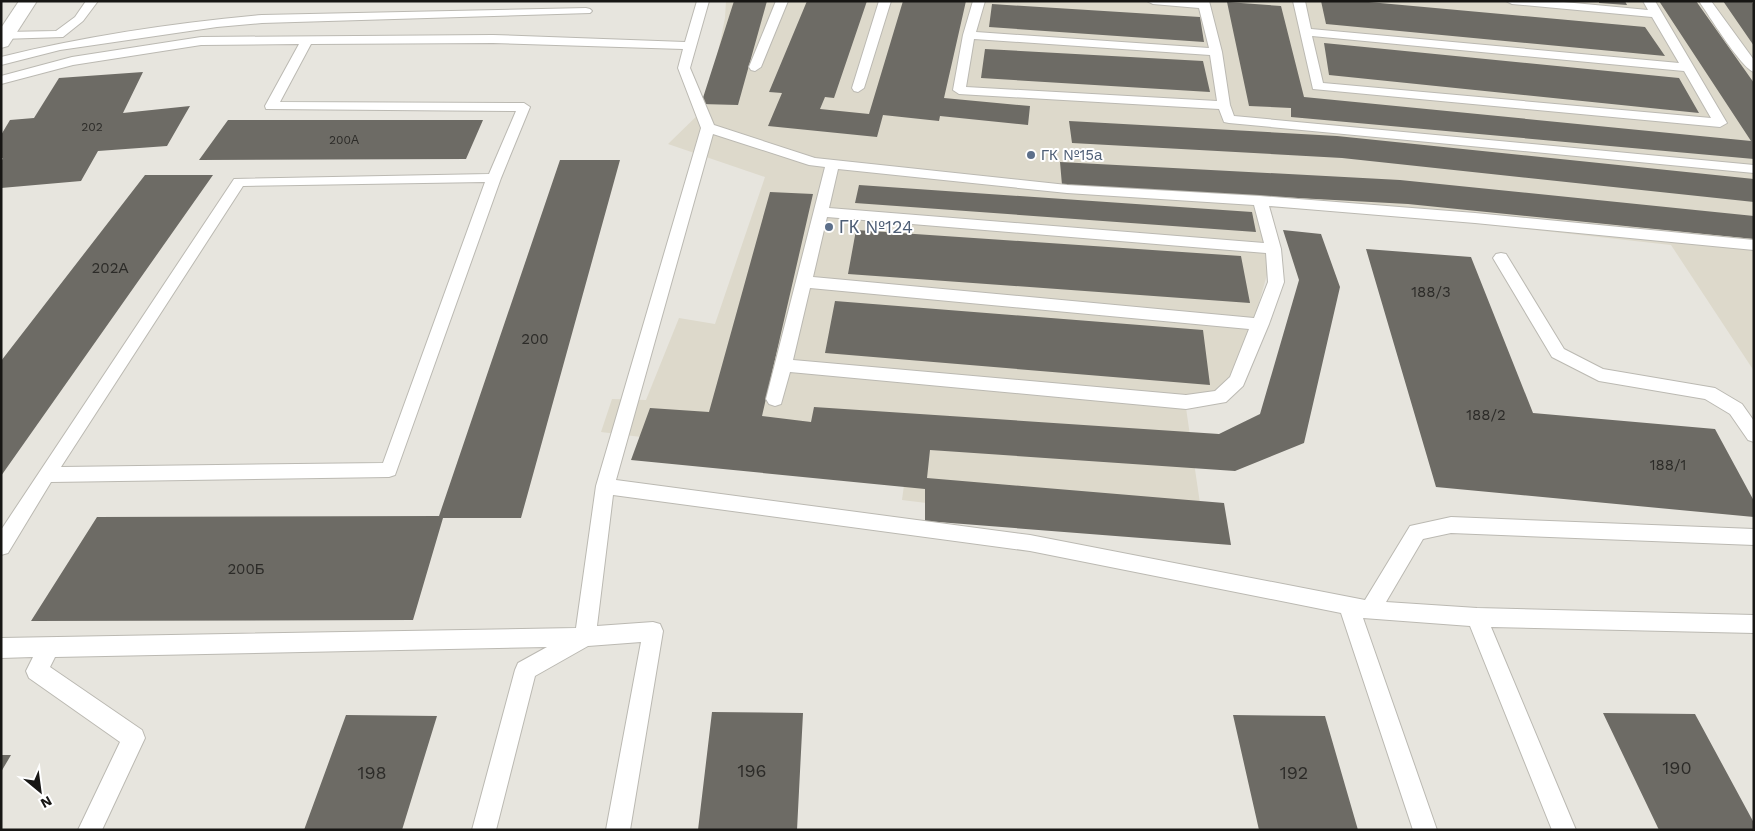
<svg xmlns="http://www.w3.org/2000/svg" width="1755" height="831" font-family="'Work Sans',sans-serif">
<style>
.built{fill:#ddd9cb}
.building{fill:#6d6b65}
.lines{fill:none;stroke-linecap:round;stroke-linejoin:round}
.lane-casing{stroke:#bbb9b2;stroke-width:2}
.street-casing{stroke:#bbb9b2;stroke-width:2}
.lane{fill:#fff;fill-rule:evenodd}
.street{fill:#fff;fill-rule:evenodd}
.service-dot{fill:#5c6f8a;stroke:#fff;stroke-width:2}
.labels{text-anchor:middle;stroke-width:4;stroke-linejoin:round;paint-order:stroke}
.far-number-label{font-size:12px;fill:#2c2b28}
.far-service-label{font-size:15px;fill:#4e5e75;stroke:#fff;text-anchor:start}
.number-label{font-size:15px;fill:#2c2b28}
.service-label{font-size:18px;fill:#4e5e75;stroke:#fff;text-anchor:start}
.near-number-label{font-size:18px;fill:#2c2b28}
</style>
<rect width="100%" height="100%" fill="#e7e5de"/>
<path class="built" d="M726 1H1754V371L1671 245 1398 215 1261 207 1271 261 1234 389 1186 408 1202 517 1089 523 902 500 906 470 601 432 612 399 646 400 679 318 715 324 765 177 668 144 707 106 725 18Z"/>
<path class="building" d="M734 1H767L738 105 701 104Z
M807 1H867L834 98 825 97 820 109 869 114 903 1H966L944 98 1030 106 1028 125 940 116 939 121 883 115 877 137 768 126 782 93 769 92Z
M1321 1H1358L1645 27 1665 56 1326 24Z
M1599 1H1625L1627 5 1599 3Z
M1659 1H1696L1754 83V159L1291 117V108L1249 106 1227 2 1281 6 1304 97 1751 141Z
M1723 1H1751L1754 5V46Z
M992 4 1200 17 1204 42 989 27Z
M1324 43 1679 78 1699 113 1329 75Z
M985 49 1203 61 1210 92 981 78Z
M143 72 123 113 190 106 167 146 98 151 81 181 1 188V162L3 158H1V135L10 120 34 118 59 78Z
M228 120H483L466 159 199 160Z
M1069 121 1337 136 1754 179V202L1342 158 1072 143Z
M560 160H620L521 518H443L413 620 31 621 97 517 439 516Z
M1060 162 1400 180 1754 216V239L1408 204 1062 185Z
M145 175H213L1 476V361Z
M859 185 1252 212 1256 232 855 203Z
M770 192 813 194 762 416 811 422 814 407 1219 434 1260 414 1299 280 1283 230 1321 234 1340 287 1304 443 1235 471 930 450 927 478 1224 503 1231 545 925 521V489L631 460 650 408 709 412Z
M856 230 1241 256 1250 303 848 274Z
M1366 249 1471 257 1533 413 1715 429 1754 501V517L1436 487Z
M835 301 1203 330 1210 385 825 353Z
M712 712 803 713 797 830H698Z
M1603 713 1695 714 1754 823V830H1659Z
M346 715 437 716 402 830H304Z
M1233 715 1325 716 1358 830H1259Z
M1 755H11L1 772Z"/>
<g class="lines">
<g class="lane-casing">
<path id="lane" d="M86 1H98L83 21 63 37 1 39V33L5 32 56 31 75 17Z
M697 1H709L690 68 714 125 815 158 1067 185 1260 196 1475 213 1754 240V250L1475 223 1269 206 1281 249 1284 282 1269 324 1243 386 1226 402 1186 409 790 372 781 404 775 406 769 404 766 399 825 167 809 165 713 134 616 480 1030 535 1365 600 1410 526 1451 517 1754 529V545L1451 533 1423 539 1386 602 1477 608 1754 615V633L1491 627 1576 830H1552L1470 626 1363 618 1437 830H1413L1341 613 1030 551 613 495 597 626 653 622 660 624 663 631 630 830H606L641 642 588 646 535 676 496 830H472L515 670 518 663 547 647 55 657 50 667 142 730 145 738 102 830H78L120 742 29 678 26 671 33 657 1 658V638L576 628 596 486 701 128 678 68 683 49 493 43 311 44 280 102 524 103 530 107 501 178 395 475 389 477 51 482 8 553 1 555V530L234 179 489 174 516 111 266 109 265 106 299 44 201 45 73 65 1 84V76L72 57 201 37 493 35 685 42ZM838 169 1067 193 1254 205 1264 243 829 208ZM485 182 383 463 61 467 243 186ZM827 217 1266 253 1268 282 1254 318 813 277ZM810 288 1249 329 1230 377 1215 391 1186 395 793 360Z
M776 1H788L761 67 755 71 751 70 749 67Z
M879 1H891L864 88 858 92 854 91 852 88Z
M973 1H985L976 32 1209 48 1199 8 1153 4 1147 1H1209L1222 52 1230 105 1234 116 1754 165V173L1229 123 1224 122 1219 109 959 94 953 90 963 35ZM974 39 1210 55 1217 101 966 87Z
M1293 1H1305L1311 29 1679 63 1652 17 1512 4 1506 1H1553L1648 10 1643 1H1655L1727 123 1720 127 1313 89ZM1312 36 1684 71 1711 118 1323 83Z
M1699 1H1711L1754 60V72C1742 69 1708 14 1699 1Z
M586 8 590 9 592 11 590 13 262 23 217 27 60 50 1 65V57C86 36 174 23 262 15Z
M1501 253 1506 254 1564 349 1603 369 1715 388 1742 404 1754 421V442L1748 440 1730 414 1705 399 1599 381 1552 357 1493 258 1496 254Z"/>
</g>
<g class="street-casing">
<path id="street" d="M19 1H37L8 46 1 48V28Z"/>
</g>
<use href="#lane" class="lane"/>
<use href="#street" class="street"/>
</g>
<g class="service-dot">
<circle cx="1031" cy="155" r="5"/>
<circle cx="829" cy="227" r="5"/>
</g>
<g class="labels">
<g class="far-number-label">
<text x="92" y="131">202</text>
<text x="344" y="144">200А</text>
</g>
<g class="far-service-label">
<text x="1041" y="160">ГК №15а</text>
</g>
<g class="number-label">
<text x="110" y="273">202А</text>
<text x="1431" y="297">188/3</text>
<text x="535" y="344">200</text>
<text x="1486" y="420">188/2</text>
<text x="1668" y="470">188/1</text>
<text x="246" y="574">200Б</text>
</g>
<g class="service-label">
<text x="839" y="233">ГК №124</text>
</g>
<g class="near-number-label">
<text x="1677" y="774">190</text>
<text x="752" y="777">196</text>
<text x="372" y="779">198</text>
<text x="1294" y="779">192</text>
</g>
</g>
<rect width="1755" height="831" fill="none" stroke="#171614" stroke-width="5"/>
<g transform="translate(40 791) rotate(151)" stroke="#ffffff" stroke-width="4" paint-order="stroke">
<path d="M0-4L9 19L0 12L-9 19Z" fill="#171614"/>
<text y="-8" font-size="14" font-weight="bold" text-anchor="middle" fill="#171614">N</text>
</g>
</svg>
